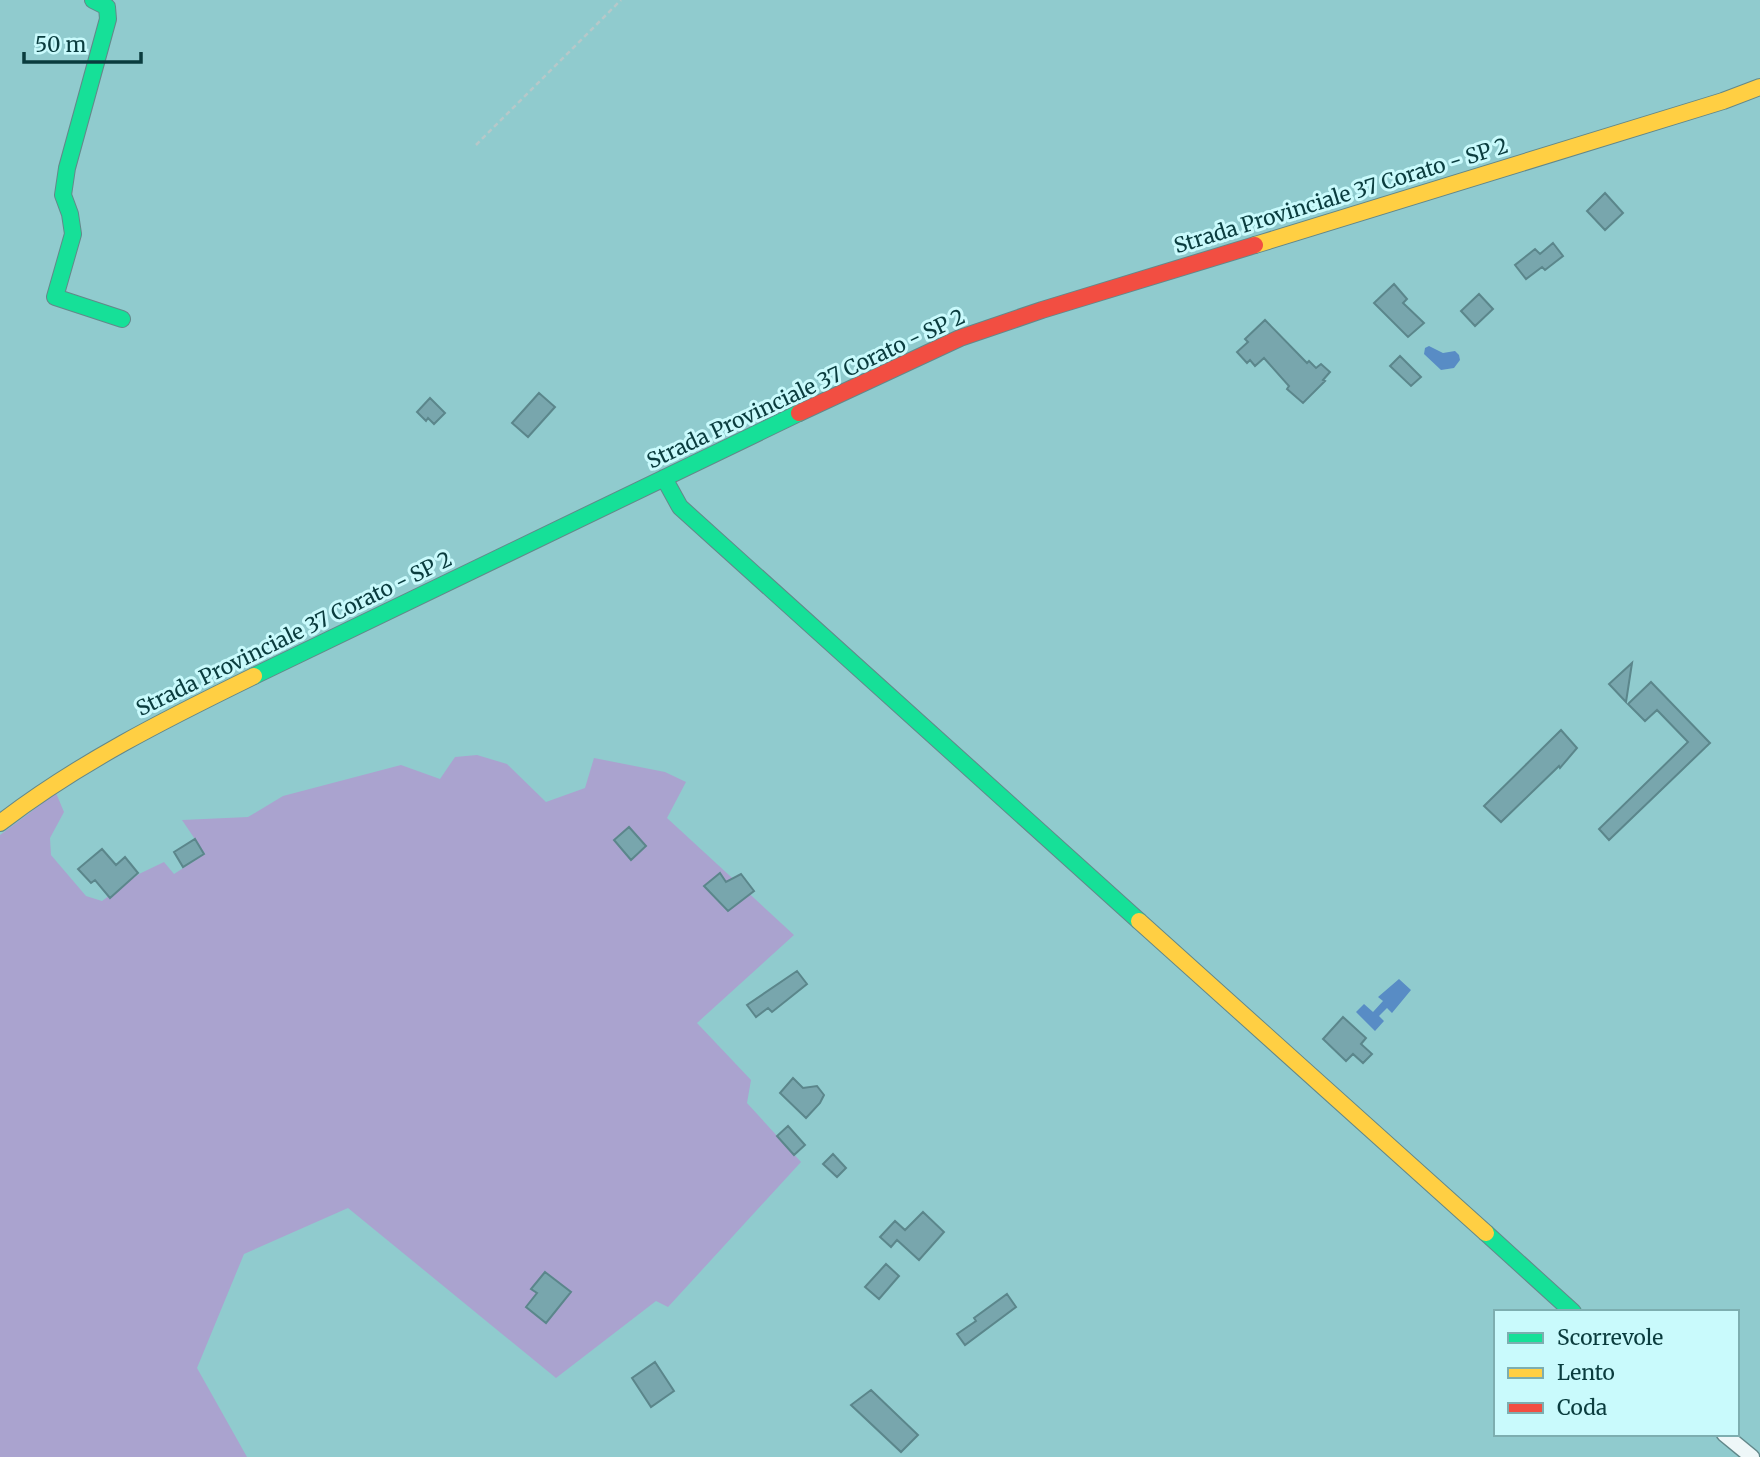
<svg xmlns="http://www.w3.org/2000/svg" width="1760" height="1457" font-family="Merriweather,serif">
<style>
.green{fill:#aaa3cf}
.water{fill:#588cc5}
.building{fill:#78a6ad;stroke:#5b868b;stroke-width:2}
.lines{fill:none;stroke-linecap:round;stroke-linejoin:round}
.street-casing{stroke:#63888a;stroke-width:17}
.fast-casing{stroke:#63888a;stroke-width:18}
.slow-casing{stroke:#63888a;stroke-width:18}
.jam-casing{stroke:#63888a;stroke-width:18}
.path{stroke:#b6c8c9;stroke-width:2.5;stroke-dasharray:5 3.5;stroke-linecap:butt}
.street{stroke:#eef7f8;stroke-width:14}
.fast{stroke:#16e098;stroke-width:16}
.slow{stroke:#ffcf43;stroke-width:16}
.jam{stroke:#f24e42;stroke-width:16}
.labels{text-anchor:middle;stroke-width:6;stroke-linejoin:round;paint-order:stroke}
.street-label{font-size:21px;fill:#0a3c3e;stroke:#c9fafc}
</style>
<rect width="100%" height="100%" fill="#90cbce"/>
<path class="green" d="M477 755 507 764 546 802 585 788 594 758 665 772 686 782 667 818 794 935 697 1023 751 1080 747 1103 801 1162 668 1307 656 1301 556 1378 348 1208 244 1254 197 1368 247 1457H0V835L56 793 64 812 50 838 51 855 86 896 102 901 139 874 164 862 174 874 205 854 182 820 248 817 283 796 401 765 440 779 455 757Z"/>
<path class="water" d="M1429 346 1443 353 1455 351 1459 355 1460 360 1454 368 1441 370 1424 354 1425 348Z
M1399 979 1411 990 1392 1013 1387 1008 1379 1016 1384 1021 1375 1031 1356 1012 1364 1004 1373 1012 1383 1001 1378 997Z"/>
<path class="building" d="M1605 193 1623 213 1605 230 1587 211Z
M1553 243 1563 256 1545 270 1542 267 1526 279 1515 265 1535 249 1540 254Z
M1394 284 1407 299 1403 303 1424 323 1408 337 1374 303Z
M1479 294 1493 309 1475 326 1461 311Z
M1265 320 1307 363 1309 361 1316 368 1321 364 1330 372 1323 380 1325 381 1303 403 1287 389 1289 386 1264 358 1255 366 1250 360 1247 363 1237 352 1248 342 1245 339Z
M1400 356 1421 377 1411 386 1390 366Z
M539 393 555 407 528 437 512 423Z
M430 398 445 413 434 424 428 418 426 421 417 412Z
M1632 663 1626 702 1609 684Z
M1651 682 1710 743 1609 840 1599 829 1688 742 1657 710 1645 721 1628 704Z
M1561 730 1577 748 1560 768 1559 766 1501 822 1484 806Z
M629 827 646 846 631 860 614 840Z
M195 839 204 854 183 867 174 852Z
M102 849 116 865 125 857 138 873 110 898 95 880 91 883 78 869Z
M720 873 726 882 741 874 754 891 728 911 704 886Z
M797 971 807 984 772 1012 768 1008 756 1017 747 1005Z
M1343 1017 1366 1038 1361 1044 1372 1054 1363 1063 1353 1054 1346 1061 1323 1039Z
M793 1078 803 1088 817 1086 824 1095 820 1103 806 1118 780 1093Z
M788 1126 805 1145 794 1155 777 1136Z
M833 1154 846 1168 837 1177 823 1164Z
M923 1212 944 1232 919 1260 897 1240 891 1247 880 1237 895 1221 905 1230Z
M886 1264 899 1276 879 1299 865 1287Z
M545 1272 571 1292 546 1323 526 1307 537 1293 531 1289Z
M1007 1294 1016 1307 965 1345 957 1334 976 1321 974 1318Z
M655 1362 674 1391 651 1407 632 1378Z
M871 1390 918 1435 901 1452 851 1405Z"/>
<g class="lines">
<g class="street-casing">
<path id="street" d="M1724 1434 1752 1457"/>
</g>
<g class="fast-casing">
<path id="fast" d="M93 0 107 7 108 19 67 168 63 195 70 214 73 234 55 297 122 319
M664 478 680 507 1139 921
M254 676 799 413
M1486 1233 1573 1312"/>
</g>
<g class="slow-casing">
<path id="slow" d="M1255 245 1723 101 1760 87
M0 823C78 763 166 719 254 676
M1139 921 1486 1233"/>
</g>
<g class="jam-casing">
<path id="jam" d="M799 413 960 338 1042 310 1255 245"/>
</g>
<path class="path" d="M476 145 621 0"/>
<use href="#street" class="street"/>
<use href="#fast" class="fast"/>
<use href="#slow" class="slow"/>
<use href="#jam" class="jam"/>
</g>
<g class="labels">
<g class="street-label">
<text transform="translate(1341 196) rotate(-17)" y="7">Strada Provinciale 37 Corato - SP 2</text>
<text transform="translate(806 389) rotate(-25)" y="7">Strada Provinciale 37 Corato - SP 2</text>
<text transform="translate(294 634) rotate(-26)" y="7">Strada Provinciale 37 Corato - SP 2</text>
</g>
</g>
<rect x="1494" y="1310" width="245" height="126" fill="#c9fafc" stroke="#7daeb0" stroke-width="2"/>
<rect x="1508" y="1333" width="35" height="10" fill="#16e098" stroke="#7daeb0" stroke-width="2"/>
<text x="1557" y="1345" font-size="21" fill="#0a3c3e">Scorrevole</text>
<rect x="1508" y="1368" width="35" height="10" fill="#ffcf43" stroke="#7daeb0" stroke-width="2"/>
<text x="1557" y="1380" font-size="21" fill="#0a3c3e">Lento</text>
<rect x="1508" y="1403" width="35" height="10" fill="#f24e42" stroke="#7daeb0" stroke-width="2"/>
<text x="1557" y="1415" font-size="21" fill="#0a3c3e">Coda</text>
<path d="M24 52v10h117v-10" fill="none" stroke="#0a3c3e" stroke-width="3.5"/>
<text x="35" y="52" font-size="21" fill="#0a3c3e" stroke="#c9fafc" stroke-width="5" paint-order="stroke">50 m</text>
</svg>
